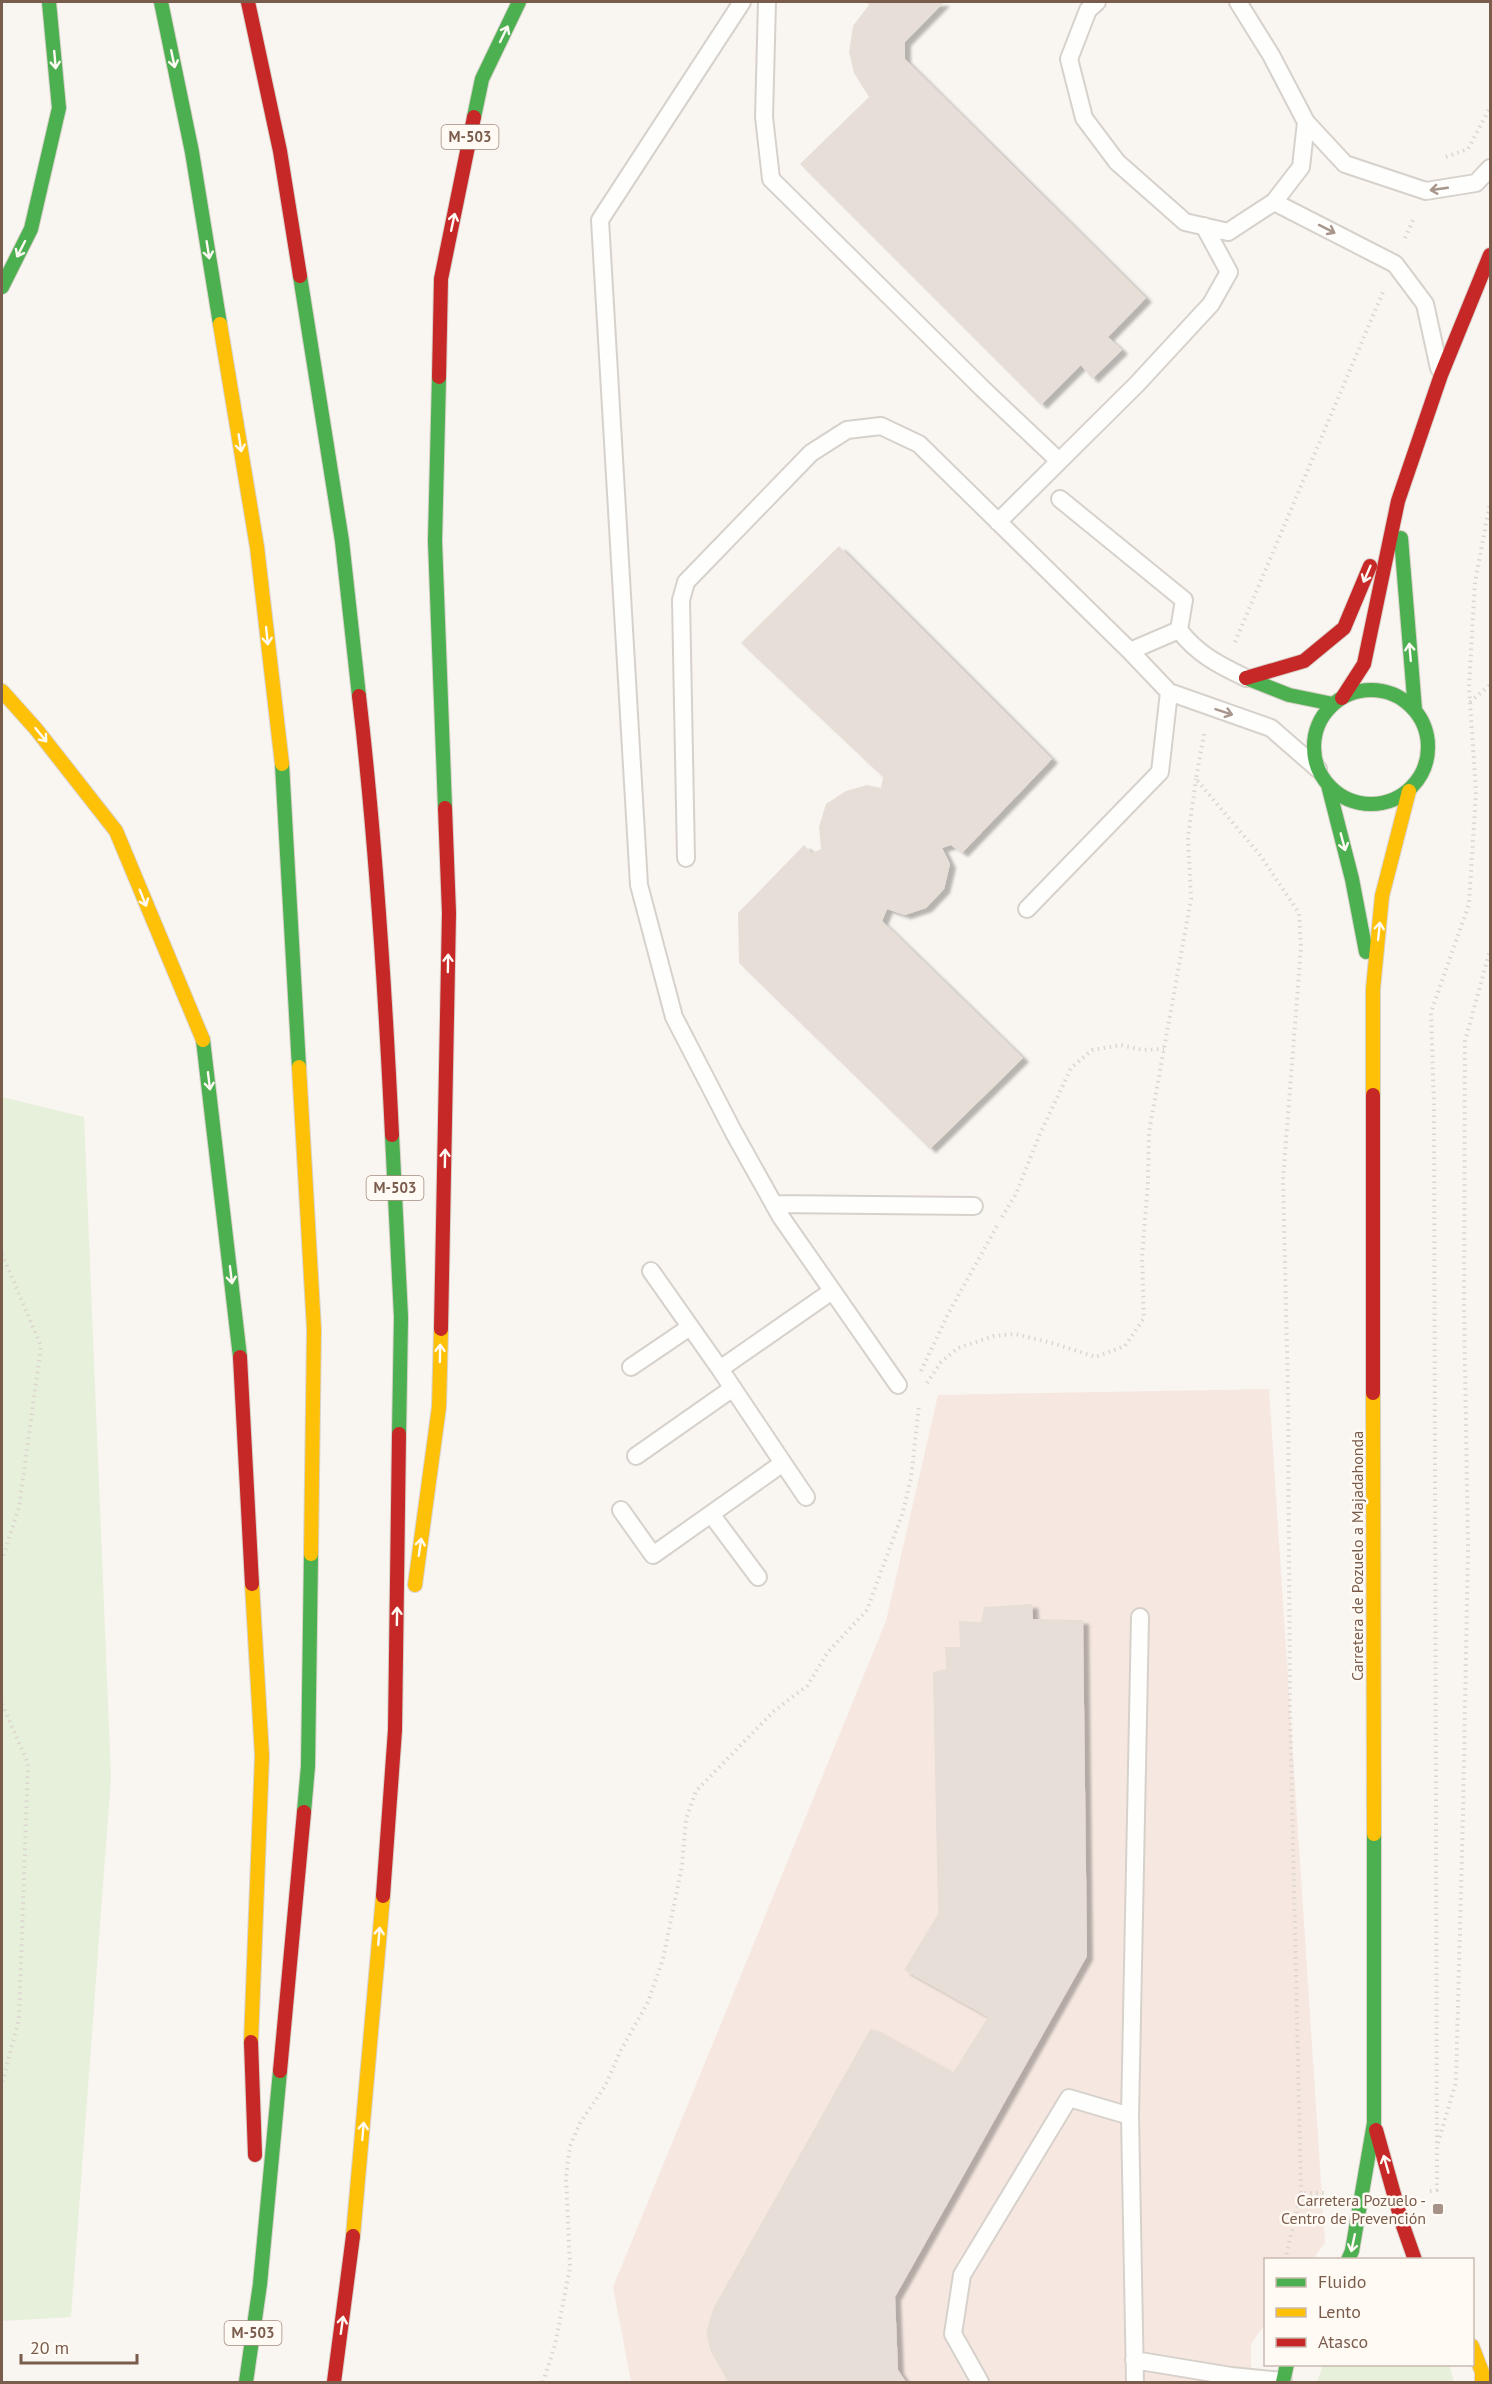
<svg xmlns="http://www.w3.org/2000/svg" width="1492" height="2384" font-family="'PT Sans',sans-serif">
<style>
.commercial{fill:#f6e8e1}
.green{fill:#e7f0db}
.building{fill:#e6ded7;filter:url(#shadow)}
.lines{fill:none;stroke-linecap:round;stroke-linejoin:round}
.lane-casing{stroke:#d7d1cb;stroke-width:20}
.fast-casing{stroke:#d9d2cb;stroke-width:16}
.slow-casing{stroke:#d9d2cb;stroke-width:16}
.jam-casing{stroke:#d9d2cb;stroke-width:16}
.path{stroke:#dcd5d0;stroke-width:4;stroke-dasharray:1.5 4.5;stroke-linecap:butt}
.lane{stroke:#fefefd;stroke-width:16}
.fast{stroke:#4caf50;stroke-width:14}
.slow{stroke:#ffc107;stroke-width:14}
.jam{stroke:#c62828;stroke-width:14}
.oneway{stroke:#fffaf3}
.oneway2{stroke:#a8958b}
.poi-dot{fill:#a69286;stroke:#fffaf3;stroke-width:2}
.labels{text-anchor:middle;stroke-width:5;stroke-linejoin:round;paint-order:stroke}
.shield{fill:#fffaf3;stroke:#a28b7f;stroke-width:1.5}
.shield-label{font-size:15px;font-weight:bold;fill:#7a5c4d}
.street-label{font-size:16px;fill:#7a5c4d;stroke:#fffaf3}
.poi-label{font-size:16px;fill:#7a5c4d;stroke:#fffaf3;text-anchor:end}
</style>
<defs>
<filter id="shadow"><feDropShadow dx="6" dy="4" stdDeviation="1.5" flood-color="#0004"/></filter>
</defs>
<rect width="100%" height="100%" fill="#f9f5f0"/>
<path class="commercial" d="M1269 1389 1325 2243 1313 2259 1266 2260 1265 2324 1251 2344V2382H631L613 2287 886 1621 938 1395Z"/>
<path class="green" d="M2 1097 84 1117 111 1777 71 2317 2 2321Z
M1449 2364 1454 2382H1317L1323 2365Z"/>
<path class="building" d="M866 2H944L905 42V59L1146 298 1108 337 1122 350 1092 379 1081 365 1041 405 800 164 869 97 854 73 849 52 853 26 869 5Z
M839 546 1052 759 962 853 951 845 942 848 950 864 944 889 926 908 905 915 887 909 882 921 1023 1058 930 1149 739 963 738 913 804 845 812 853 821 849 819 827 826 804 846 791 867 785 881 788 883 777 741 643Z
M1032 1604 1033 1619 1083 1620 1087 1956 895 2297 898 2370 906 2382H728L711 2352 706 2333 713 2309 871 2028 953 2073 988 2017 904 1970 938 1914 933 1672 946 1669 945 1647H960L959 1621 981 1622 984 1607Z"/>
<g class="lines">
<g class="lane-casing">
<path id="lane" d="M742 2 600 220 639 885 674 1017 734 1133 781 1217 898 1385
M767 2 764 117 771 179 983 389 1059 461
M1097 2 1088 10 1069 59 1084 118 1117 162 1185 222 1228 232 1274 202 1301 167 1306 122
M1238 2 1271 55 1306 122 1345 164 1426 191 1476 183 1490 168
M1274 202 1395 264 1425 304 1439 368
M1060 499 1184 600 1179 630C1197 654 1219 665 1246 678
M998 522 1137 384 1211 304 1229 272 1204 226
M1130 651 1169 692 1271 728 1318 769
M686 858 681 600 686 582 811 453 847 430 881 426 919 444 1130 651 1179 630
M1027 909 1160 772 1169 692
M774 1204 974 1206
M651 1271 720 1369 832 1291
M631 1367 690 1327
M636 1456 733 1388
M783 1463 806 1497
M621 1510 653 1555 783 1463 720 1369
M711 1514 758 1577
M1130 2116 1140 1617
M1134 2360 1231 2376 1283 2381
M980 2382 953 2334 962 2275 1069 2098 1130 2116 1135 2382"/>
</g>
<g class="fast-casing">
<path id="fast" d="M161 2 192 152 220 324
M474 117 482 79 519 2
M300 276 342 541 359 696
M2 287 31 229 59 108 49 2
M439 377 435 541 445 808
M1401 538 1415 710
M1246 678 1289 695 1333 704
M1314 747a57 57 0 1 1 114 0a57 57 0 1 1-114 0Z
M282 764 299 1067
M1328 785 1352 879 1366 952
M203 1040 240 1357
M392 1135 401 1317 399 1434
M304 1812 308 1766 311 1554
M1348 2260 1352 2251 1374 2123V1834
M246 2382 260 2284 280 2071
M1283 2382 1287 2364"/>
</g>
<g class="slow-casing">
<path id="slow" d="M220 324 257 547 282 764
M2 691 36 729 116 831 203 1040
M299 1067 314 1329 311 1554
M1373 1095V989L1382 896 1409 791
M1373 1393 1374 1834
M415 1585 439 1407 441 1329
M251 2042 262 1756 252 1584
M353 2236 383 1896
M1472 2346 1482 2372V2382"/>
</g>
<g class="jam-casing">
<path id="jam" d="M248 2 280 151 300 276
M439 377 441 279 474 117
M1246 678 1304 661 1344 628 1370 566
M359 696C376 841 385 988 392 1135
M1342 698 1364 664 1398 501 1441 375 1490 255
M1373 1095V1393
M441 1329 449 913 445 808
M240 1357 252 1584
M383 1896 395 1730 399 1434
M251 2042 255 2155
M280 2071 304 1812
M1376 2130 1402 2223 1415 2260
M334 2382 353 2236"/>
</g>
<path class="path" d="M1446 157 1468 149 1490 108
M1405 238 1414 218
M1235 642 1383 292
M1470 702 1490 685
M1204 734 1196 779 1260 855 1299 913 1301 947 1283 1180 1288 1391 1290 1711 1301 2193
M1002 1217 1016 1194 1039 1136 1071 1068 1092 1050 1121 1045 1143 1050 1164 1049
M2 1254 41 1346 19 1507 2 1560
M921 1371 948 1314 997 1226
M927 1383 941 1362 958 1348 994 1336 1015 1334 1052 1343 1096 1357 1125 1346 1144 1318 1142 1257 1148 1182 1149 1132 1191 899 1188 837 1196 779
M2 1704 28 1763 19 2019 2 2083
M1438 2143 1456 2082 1463 1813 1468 1548 1464 1306 1465 1041 1490 950
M1430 2191 1437 2190 1434 1105 1431 1012 1469 904 1476 792 1469 687 1475 582 1490 503
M1285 2260 1301 2193H1324
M543 2382 555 2345 570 2267 566 2176 570 2146 580 2123 605 2086 620 2052 648 2002 663 1959 682 1866 686 1819 696 1791 774 1711 807 1686 828 1652 867 1610 903 1512 911 1478 919 1405"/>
<use href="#lane" class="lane"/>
<use href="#fast" class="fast"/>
<use href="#slow" class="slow"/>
<use href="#jam" class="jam"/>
</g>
<defs><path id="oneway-shaft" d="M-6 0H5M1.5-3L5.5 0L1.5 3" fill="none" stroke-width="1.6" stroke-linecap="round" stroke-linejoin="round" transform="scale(1.5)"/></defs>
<g class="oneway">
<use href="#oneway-shaft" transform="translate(504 34) rotate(-64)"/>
<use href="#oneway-shaft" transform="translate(173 59) rotate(78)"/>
<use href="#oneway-shaft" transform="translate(55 60) rotate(85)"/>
<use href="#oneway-shaft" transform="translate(453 222) rotate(-78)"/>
<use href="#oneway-shaft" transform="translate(21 249) rotate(117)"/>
<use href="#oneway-shaft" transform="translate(208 250) rotate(81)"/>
<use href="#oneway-shaft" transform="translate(240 443) rotate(81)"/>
<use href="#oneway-shaft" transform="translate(1367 574) rotate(113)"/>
<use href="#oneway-shaft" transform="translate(267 636) rotate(84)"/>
<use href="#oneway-shaft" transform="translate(1410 652) rotate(-95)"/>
<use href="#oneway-shaft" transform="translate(41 735) rotate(51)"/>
<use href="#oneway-shaft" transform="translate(1343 842) rotate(75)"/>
<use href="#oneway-shaft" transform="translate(143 898) rotate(68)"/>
<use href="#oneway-shaft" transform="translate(1379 931) rotate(-84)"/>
<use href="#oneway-shaft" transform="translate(448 963) rotate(-89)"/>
<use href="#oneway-shaft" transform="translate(209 1081) rotate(83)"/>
<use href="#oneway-shaft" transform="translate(445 1158) rotate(-89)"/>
<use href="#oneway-shaft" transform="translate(231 1275) rotate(83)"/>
<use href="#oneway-shaft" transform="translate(440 1353) rotate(-89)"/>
<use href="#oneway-shaft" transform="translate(420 1547) rotate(-82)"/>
<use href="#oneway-shaft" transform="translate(397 1616) rotate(-89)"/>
<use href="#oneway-shaft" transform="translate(379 1936) rotate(-85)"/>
<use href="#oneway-shaft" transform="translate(363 2131) rotate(-85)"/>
<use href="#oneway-shaft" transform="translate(1386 2164) rotate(-106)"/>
<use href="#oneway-shaft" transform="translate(1353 2243) rotate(102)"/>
<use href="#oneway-shaft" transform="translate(342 2325) rotate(-82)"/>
</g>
<g class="oneway2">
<use href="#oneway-shaft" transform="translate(1439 189) rotate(172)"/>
<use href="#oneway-shaft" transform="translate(1327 229) rotate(27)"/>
<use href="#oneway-shaft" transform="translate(1224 712) rotate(18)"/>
</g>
<rect class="poi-dot" x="1432" y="2203" width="12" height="12" rx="3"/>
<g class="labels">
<g class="shield">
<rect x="441.5" y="125" width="57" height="24" rx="4.5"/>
<rect x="366.5" y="1176" width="57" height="24" rx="4.5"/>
<rect x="224.5" y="2321" width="57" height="24" rx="4.5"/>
</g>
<g class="shield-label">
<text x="470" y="142">M-503</text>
<text x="395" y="1193">M-503</text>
<text x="253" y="2338">M-503</text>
</g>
<g class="street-label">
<text transform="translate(1357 1556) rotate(-90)" y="6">Carretera de Pozuelo a Majadahonda</text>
</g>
<g class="poi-label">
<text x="1426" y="2206">Carretera Pozuelo -<tspan x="1426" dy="18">Centro de Prevención</tspan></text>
</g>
</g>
<rect width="1492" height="2384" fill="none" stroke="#7a5c4d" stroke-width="6"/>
<rect x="1264" y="2258" width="210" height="108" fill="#fffaf3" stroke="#cabbb1" stroke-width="1.5"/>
<rect x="1276" y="2278" width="30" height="9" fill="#4caf50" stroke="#cabbb1" stroke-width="1.5"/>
<text x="1318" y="2288" font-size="18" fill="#7a5c4d">Fluido</text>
<rect x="1276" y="2308" width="30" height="9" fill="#ffc107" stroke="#cabbb1" stroke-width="1.5"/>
<text x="1318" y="2318" font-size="18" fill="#7a5c4d">Lento</text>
<rect x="1276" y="2338" width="30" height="9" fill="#c62828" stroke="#cabbb1" stroke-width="1.5"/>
<text x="1318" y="2348" font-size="18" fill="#7a5c4d">Atasco</text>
<path d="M21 2354v9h116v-9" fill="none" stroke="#7a5c4d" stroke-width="3"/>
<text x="30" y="2354" font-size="18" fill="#7a5c4d" stroke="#fffaf3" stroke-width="4.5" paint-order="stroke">20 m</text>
</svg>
